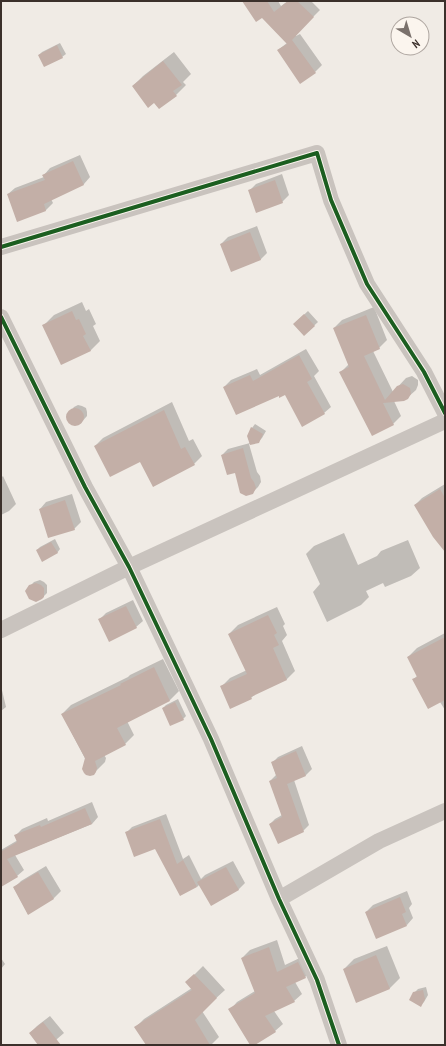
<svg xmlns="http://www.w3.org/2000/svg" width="446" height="1046" font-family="'PT Sans Narrow',sans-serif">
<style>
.shadow{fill:#0003}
.building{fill:#c3afa7}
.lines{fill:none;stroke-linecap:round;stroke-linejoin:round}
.street{stroke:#c9c3be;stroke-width:16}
.cycleway-casing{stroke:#fbf5ee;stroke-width:6}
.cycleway{stroke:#1b5e20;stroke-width:4}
</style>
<rect width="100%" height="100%" fill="#f0ebe5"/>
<path class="shadow" d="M243 1H278L281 6 288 1H311L320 10 295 35 296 36 300 34 322 65 315 72 278 50 287 43 262 17Z
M60 43 66 54 62 57 39 55 42 52Z
M174 52 191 74 183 82 186 85 176 95 159 108 154 102 133 86 143 76Z
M80 155 90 177 84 184 51 199 53 203 46 210 17 220 8 194 15 188 44 177V175L50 168Z
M282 174 289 195 282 202 249 191 256 184Z
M257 226 267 253 260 260 221 244 228 237Z
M82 302 86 311 89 309 96 324 93 326 100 341 90 351 44 325 54 315Z
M374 307 387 340 379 348 373 351 393 392 406 378 412 376 418 380V385L416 390 407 398 394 401 401 416 393 424 372 434 341 372 349 364 334 328 342 320Z
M308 311 318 322 304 335 294 324Z
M306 349 319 371 314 376 331 407 324 413 285 393 279 395 224 387 231 380 257 369 260 375Z
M172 402 189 441 193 439 202 456 194 464 140 461 95 446 103 438Z
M78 405 82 406 86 408 87 412V416L80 424 76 425H72L69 422 67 418 68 414 74 407Z
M255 424 266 431 262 438 258 442 249 444 257 472 260 476 261 482 258 487 252 493 222 455 228 449 250 443 252 428Z
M3 476 16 504 9 511 1 515V478Z
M445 484V550L415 505 422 498Z
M72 494 81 522 74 529 40 509 46 502Z
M344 533 358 565 377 556 381 551 408 540 420 568 411 576 385 587 383 583 366 591 369 597 361 605 327 622 313 592 320 584 306 554 314 546Z
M55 539 60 549 57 553 37 550 40 547Z
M40 580 44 582 47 585V593L42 598 30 586 34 582Z
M133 600 143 621 136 627 99 620 106 613Z
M277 607 285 624 283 626 287 635 282 641 295 671 287 679 255 694 251 698 221 687 230 678 247 670 229 634 238 625Z
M445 633V710L440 702 414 679 418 675 408 657 417 648Z
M163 659 179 691 170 700 127 721 134 735 125 744 104 755 106 758 105 762 93 774 62 714 71 705 128 677 130 675Z
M1 686 6 707 1 711Z
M178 699 186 716 183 719 163 708 166 705Z
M302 746 312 769 306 775 294 780 309 825 303 831 270 824 275 819 282 815 270 781 276 775 272 763 278 757Z
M92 802 98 817 92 824 15 855 24 870 17 876 1 886V850L18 840 16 835 22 829 47 818 48 821Z
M166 814 183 859 189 855 201 879 205 875 233 861 245 883 238 890 200 884 197 887 156 848 126 833 132 827Z
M46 866 61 891 54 898 28 914 14 888 21 881Z
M407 891 412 904 409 908 413 918 407 925 366 912 373 905Z
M277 940 285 965 306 955 313 970 305 977 295 982 302 994 294 1001 274 1011 283 1024 275 1031 253 1045H251L230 1010 237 1002 255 991 242 958 250 950Z
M387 946 400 978 390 988 357 1002 344 969 354 959Z
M1 958 5 964 1 969Z
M203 966 225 990 202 1011 219 1037 211 1045H147L136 1027 144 1019 192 988 187 982Z
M426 987 428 995 424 1002 420 1006 414 993 418 989Z
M50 1016 64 1033 50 1045H39L30 1033 37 1026Z"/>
<path class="building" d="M242 1H267L274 12 288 1H297L314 17 292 40 316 73 300 84 277 50 287 44 262 18 256 22Z
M57 45 63 58 44 67 38 55Z
M163 61 182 85 173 91 177 96 159 109 154 103 148 108 132 86Z
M73 161 84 185 44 204 46 211 17 222 7 194 45 180 42 175Z
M275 180 283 203 256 213 248 190Z
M250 232 261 260 231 272 220 244Z
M72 311 76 320 79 319 86 334 83 336 91 351 61 365 42 325Z
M304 314 315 326 304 336 293 324Z
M366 315 380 349 364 356 385 400 397 386 403 384 410 388 411 394 408 399 404 401 383 403 394 425 372 436 339 372 349 367 333 328Z
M299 355 312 379 307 382 325 414 302 427 285 395 279 398V396L236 415 223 387 250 375 253 381Z
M66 417a9 9 0 1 1 18 0a9 9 0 1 1-18 0Z
M164 410 181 449 185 447 195 465 153 487 140 462 110 477 94 446Z
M251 427 263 434 259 443 250 445 247 436Z
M243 448 251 478 254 482 256 488 253 494 246 496 240 493 235 473 227 475 221 455Z
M440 489 445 498V552L433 537 414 505Z
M65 500 75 530 48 538 39 509Z
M51 542 58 553 42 562 36 550Z
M36 583 41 585 44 588V597L42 599 36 602 29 599 25 591 29 585Z
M126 606 137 628 109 642 98 619Z
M268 615 277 633 274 635 279 645 273 648 287 680 251 697 252 699 230 709 220 686 247 674 228 634Z
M445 637V700L428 709 412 679 417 677 407 657Z
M154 667 170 701 117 728 126 745 95 761 97 768 96 772 94 775 90 776 86 775 84 773 82 769 85 758 61 714 121 685 120 684Z
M175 702 184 720 170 726 162 708Z
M296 751 306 776 287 784 304 832 278 844 269 824 282 817 269 781 277 778 271 762Z
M85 808 92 824 7 859 18 877 1 887V849L2 851 17 842 14 835 40 825 41 827Z
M160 819 177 864 183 860 197 887 180 896 155 849 134 857 125 832Z
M226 867 239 890 211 906 197 882Z
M38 872 54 899 28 915 13 887Z
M400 897 406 912 402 914 407 926 376 939 365 912Z
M269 947 277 972 298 962 306 978 286 987 295 1002 265 1016 276 1032 255 1045H250L228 1009 255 993 241 958Z
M376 955 390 989 356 1003 343 969Z
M194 974 217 998 195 1020 210 1045H146L134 1027 192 990 185 982Z
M423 990 425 999 421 1007 409 1000 413 992Z
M43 1022 61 1045H38L29 1033Z"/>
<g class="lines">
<path class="street" d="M1 247 317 153 331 200 367 284 424 372 445 413
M1 317 85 487 129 567 211 739 279 899 317 980 339 1045
M1 630 129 567 445 421
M279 899 379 841 445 811"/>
<g class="cycleway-casing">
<path id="cycleway" d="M1 247 317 153 331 200 367 284 424 372 445 413
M1 317 85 487 129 567 211 739 279 899 317 980 339 1045"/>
</g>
<use href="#cycleway" class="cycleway"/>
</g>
<rect width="446" height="1046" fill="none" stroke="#3b302b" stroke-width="4"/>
<g transform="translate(410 36) rotate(142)"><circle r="19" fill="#fbf5ee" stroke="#aea6a0"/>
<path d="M0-3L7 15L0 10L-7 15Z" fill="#7a716c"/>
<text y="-6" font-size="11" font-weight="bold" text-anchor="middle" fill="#3b302b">N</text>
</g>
</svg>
